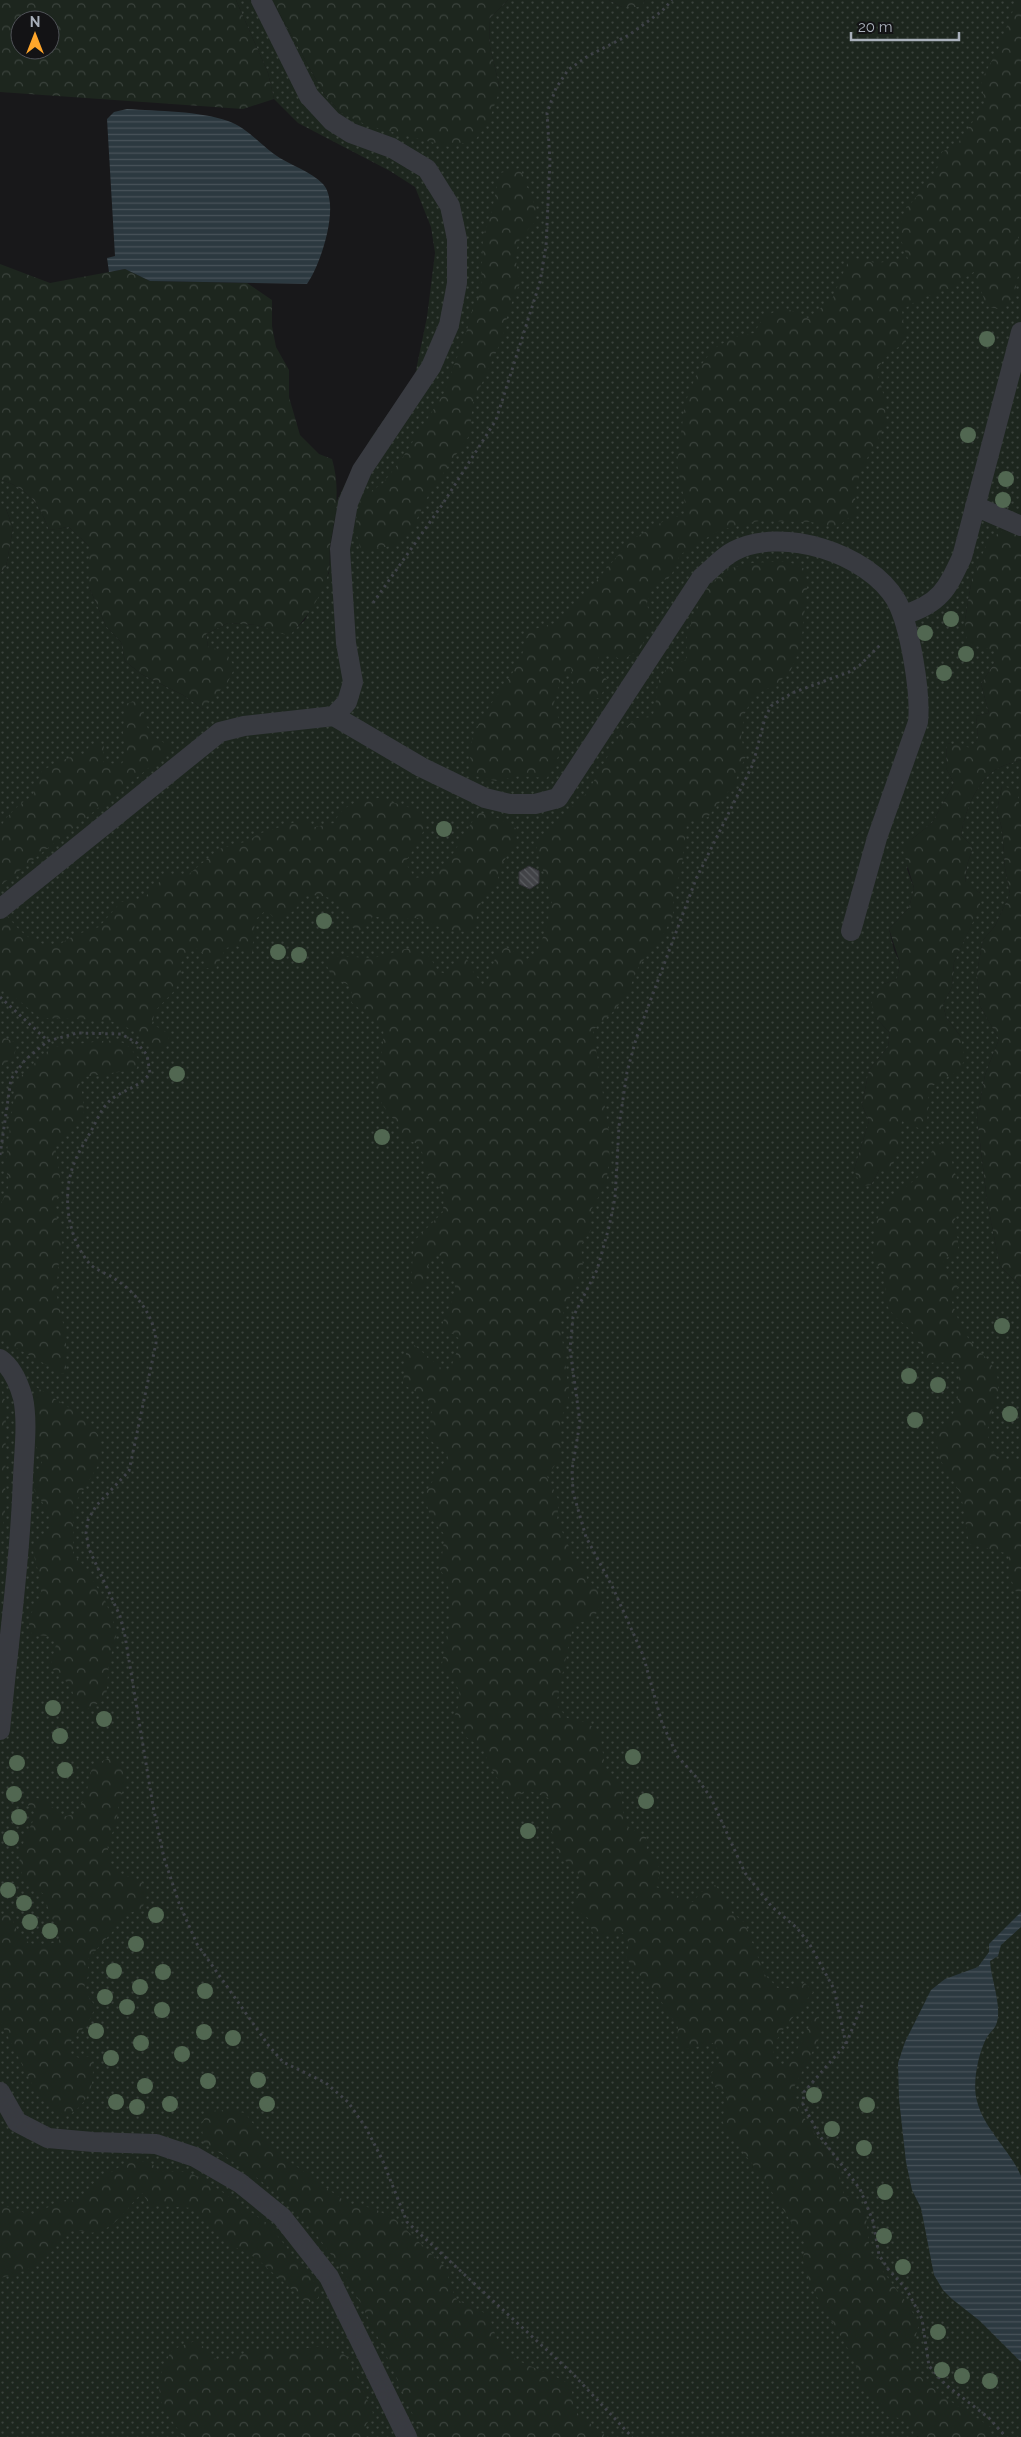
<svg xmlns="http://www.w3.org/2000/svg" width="1021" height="2437" font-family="Raleway,sans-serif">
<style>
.grass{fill:url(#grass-dots)}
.forest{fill:url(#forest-crowns);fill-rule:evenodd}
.water{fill:url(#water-rules)}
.building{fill:url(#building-back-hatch);stroke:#323237}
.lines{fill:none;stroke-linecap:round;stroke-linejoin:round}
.path{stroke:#3e4147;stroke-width:3;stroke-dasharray:2.5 4;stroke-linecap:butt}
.lane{stroke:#383a40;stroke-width:20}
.tree{fill:#516751}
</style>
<defs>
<pattern id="grass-dots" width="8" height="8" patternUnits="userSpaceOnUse" patternTransform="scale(1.25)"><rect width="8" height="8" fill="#1d261e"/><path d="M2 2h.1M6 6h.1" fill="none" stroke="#3b433d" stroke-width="1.8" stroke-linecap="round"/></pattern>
<pattern id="forest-crowns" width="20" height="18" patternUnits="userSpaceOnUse" patternTransform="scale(1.25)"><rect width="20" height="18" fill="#1d261e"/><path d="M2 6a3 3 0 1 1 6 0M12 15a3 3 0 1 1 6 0" fill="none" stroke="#3b433d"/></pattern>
<pattern id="water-rules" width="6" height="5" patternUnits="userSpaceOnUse" patternTransform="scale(1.25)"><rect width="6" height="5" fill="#2c3940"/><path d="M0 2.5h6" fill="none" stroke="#48535a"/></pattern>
<pattern id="building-back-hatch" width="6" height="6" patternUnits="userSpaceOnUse" patternTransform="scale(1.25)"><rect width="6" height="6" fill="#424347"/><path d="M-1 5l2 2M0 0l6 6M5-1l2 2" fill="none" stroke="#5a5c60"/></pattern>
</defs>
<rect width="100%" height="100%" fill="#18181a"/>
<path class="grass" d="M236 0H272L324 94 341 113 500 89 490 47 489 19 508 0H609L622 7H640L645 0H1021V536L1004 530 972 578 965 620 995 650V662L981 684 989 713 976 716 978 738 972 749 947 743 946 768 954 783 932 823 912 839 907 869 914 888 909 908 889 929 894 950 900 963 897 979 884 984 875 1017 890 1033 888 1047 869 1070 862 1105 869 1121 854 1170 871 1185 879 1170 899 1152C899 1142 897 1128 903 1119 912 1108 926 1103 929 1088L961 1037 946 1017 943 1004 952 987 954 962 980 906V893L965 883 967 865 973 847 961 835C965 812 975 784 995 770 1002 765 1013 763 1021 760V817L1002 786 997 810 1002 829 1005 868 1010 894 995 926 983 940 977 972 980 1006 999 1039 985 1075 977 1117 987 1201 1000 1266 1021 1287V2437H0V573L6 567 13 528 6 509H0V479C29 490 38 501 49 530L69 527 89 546V587L106 626 121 642 125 661 141 674 183 695 203 709 208 647 206 634 228 623 257 625 289 635 305 620 329 573 336 503 346 482 371 438 415 375 427 317 435 253 431 227 415 187 390 171 298 123 274 99 268 73Z"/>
<path class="forest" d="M0 0H236L268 73 274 99 243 109 0 92ZM20 20H50V50H20Z
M272 0H508L489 19 490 47 500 89 488 124 475 140 450 147 369 126 341 113 324 94Z
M609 0H645L641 7H622Z
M1017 0H1021V232L1018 237 1021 261 1014 296 1002 310 986 306 975 271 952 287 920 299 902 310 906 342 891 352 876 369C881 385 887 401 885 418 883 438 868 453 861 471 855 485 855 498 855 513L836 528 811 522 759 521 720 530 698 543 680 555 671 576 653 587 647 603 651 624 641 648 622 661 610 653 599 655 597 669 609 682 599 698 585 701 574 686 571 667 560 682 554 703 561 727 560 753 547 778 519 776 496 781 471 775C471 765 469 753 471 744 482 702 524 675 528 631L562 621 631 540 664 521 687 513 677 464 685 403 699 368 713 349 734 337 754 333 763 318 783 307 808 318 832 299 850 257 876 263 908 259 898 232 905 210 935 175 942 152 958 143 985 104 981 81 999 47Z
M520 168 536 208 534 223 520 238 515 256 520 283 508 312 503 337 473 403 469 436 429 494 411 531 391 546 361 551 355 527 360 499 383 483 401 460 444 393 467 330 472 311 481 290 483 236 491 214 500 173Z
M0 264 50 283 125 269 150 281 247 283 272 300V326L276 347 289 370V397L300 435 319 454 332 459C341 489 335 517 330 547 329 556 331 566 328 574 321 598 306 619 289 636L257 625 228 623 206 634 208 647 224 651 235 667 228 682 203 709 183 695 141 674 125 661 121 642 106 626 89 587V546L69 527 49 530C38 501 29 490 0 479Z
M0 509H6L13 528 6 567 0 573Z
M1004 530 1021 536V760C1013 763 1002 765 995 770 975 784 965 812 961 835L973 847 967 865 965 882 980 893V907L954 962 952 987 943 1004 946 1017 961 1037 965 1060 958 1071 929 1088 927 1123 923 1130 902 1121 899 1136V1152L889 1169 879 1170 871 1185 861 1186 854 1170 869 1121 862 1105 869 1070 888 1047 890 1033 875 1017 871 1000 884 984 897 979 900 963 889 929 909 908 914 888 903 850 912 839 932 823 954 783 946 768 947 743 972 748 978 738 976 716 989 713 981 684 995 662V651L967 643 965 620 972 578 989 539Z
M787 561 805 569 807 588 801 646 791 670 776 685 754 695 745 713 741 737 746 756 734 784 708 817 687 822 681 873 674 886 673 916 664 933 639 966 627 994 614 1011 593 1030 610 1139 609 1160 606 1184 591 1210V1230L581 1245 583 1267 560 1321 569 1394 566 1408 560 1419 561 1457 547 1476 559 1501 557 1520 575 1560 585 1566 587 1579 597 1588 603 1600 593 1620 575 1623C566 1649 563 1677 556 1704L567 1718 585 1722 600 1732 605 1768 620 1785 625 1825 646 1837 647 1852 661 1870 656 1887 693 1902 701 1892 715 1885 726 1899 732 1913 745 1923 765 1975 778 1988H790L805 1983 813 1992 782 2031 772 2048 779 2066 790 2063 816 2013 823 2026 818 2041 793 2089 799 2110 838 2169 844 2195 858 2200 866 2216 870 2254 909 2306 919 2324 909 2362C929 2392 962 2408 991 2427V2437H913L914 2428 900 2418 888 2417 881 2403 861 2387 857 2368 846 2345 811 2287 803 2261 805 2244 763 2178 727 2131 722 2120 728 2094 715 2087 710 2075 723 2057 713 2043 687 2049 677 2043 678 2027 661 2001 626 1958 629 1943 623 1933 608 1935 593 1934 588 1918 575 1909 581 1880 576 1869 558 1855 548 1818 551 1799 525 1789 517 1800 510 1801 487 1760 484 1749 466 1737 454 1717C467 1689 456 1687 442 1664L446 1638 451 1625 448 1583 440 1569 445 1535 431 1519 424 1495 448 1456 427 1437C436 1396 435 1405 403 1384L406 1353 413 1344 441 1368 450 1370 461 1340 442 1326C448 1301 467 1289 444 1268L443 1256 431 1254 424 1286 417 1294 411 1281 414 1241 443 1212 444 1193 425 1172 421 1145 404 1139C401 1134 399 1127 396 1122 389 1113 382 1107 379 1096 373 1074 386 1050 383 1027L352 1003 351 986 332 977 327 966 335 956 373 958 409 948 430 957 438 971 448 975 465 955 472 970 485 988 496 956 506 947 527 959 536 954 545 932 552 902 535 842 587 793 622 731 636 718 652 717C659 702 653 684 665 671 670 666 680 662 687 659V633L707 587 728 569 751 563Z
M136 701 142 705C145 730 151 739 175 747L0 886V828L6 818 19 805 32 796 42 770C56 765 68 755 83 755L91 744H104L103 762 121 765 127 755 123 733 125 704Z
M1002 786 1017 790 1021 817V1287L1000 1266 987 1201 977 1117 985 1075 999 1039 980 1006 977 972 983 940 995 926 1010 894 1005 868 1002 829 997 810Z
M379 798 421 811 427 823 418 843 405 862 415 878 434 875 454 852 478 812 500 819 517 829 516 841 498 871V881L481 902 474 926 466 932 444 929 418 918 393 920 373 916 369 923 358 932 352 927C348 904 329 892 305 896 298 907 290 917 276 920L266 910 255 920 252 954 237 946 226 948 216 968H205L203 953 193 946 181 963V974L176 989 155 1011 152 1024 170 1034 166 1048 157 1050 133 1030 108 1020 40 1018 0 985V922L7 916C24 936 30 941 55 947L75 935 99 927 121 902 143 899 166 875 189 874 219 849 248 841 258 834 305 819 315 827 334 823C344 803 357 801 379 798Z
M0 1036 17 1043 14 1057 0 1067Z
M102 1041C123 1040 127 1042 139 1060L137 1068C118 1074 98 1073 78 1079L83 1096 84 1116 55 1146 61 1184 54 1211 61 1230 63 1249 59 1261 56 1292 66 1336V1370L63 1374 0 1339V1206L10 1183 5 1167 15 1089 21 1076 52 1047Z
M937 1142 949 1146C951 1155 952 1164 955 1173 964 1199 966 1199 952 1225L958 1239V1254L943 1259 947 1273 958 1287 952 1302C957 1317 962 1331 972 1343 981 1355 992 1360 997 1376 1005 1406 971 1422 999 1460H1018L1021 1458V1592L1015 1591 1009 1572V1554L969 1544 961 1494 939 1458 936 1437C961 1411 959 1396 959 1362L929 1363 912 1331 894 1316 886 1304 885 1274 873 1260 875 1224 883 1206 918 1177Z
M36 1387 81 1415 100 1437 102 1459 74 1505 73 1554 84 1566 105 1600 117 1632 109 1663 106 1699 84 1711 76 1705 71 1686 50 1667 57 1641 48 1636 32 1635C22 1609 42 1610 41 1588 41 1576 35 1563 33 1550L51 1529 49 1513 34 1489V1478L42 1468V1460L36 1446Z
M0 1388 6 1403 5 1518 0 1533Z
M110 1758 126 1769 125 1785 119 1801 116 1826 107 1843 111 1867 119 1873 142 1882 148 1892 142 1909 123 1915 114 1930 88 1959V1976L83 1990C86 1994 91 1999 93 2003 98 2017 77 2034 69 2043L71 2054 79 2058 92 2056C95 2083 92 2100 68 2116L54 2111 38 2096 0 2021V1920L8 1909C13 1917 15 1929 19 1934 29 1948 45 1946 59 1941L60 1936 45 1902 44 1894C5 1875 21 1845 36 1815L28 1805 31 1796 45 1801 63 1817 77 1813C80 1805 85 1798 87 1791 91 1770 88 1766 110 1758Z
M228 2110 245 2113 274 2150 326 2188 349 2204 373 2208 396 2220 446 2268 450 2285 457 2300 489 2315C493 2327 497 2346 507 2354 524 2366 550 2372 570 2384L577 2413 607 2437H423C386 2357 354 2267 289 2205 263 2180 234 2161 203 2143L202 2122 210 2111Z
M132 2159 151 2163 160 2171 189 2172 215 2187 268 2224 318 2287V2298L307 2303 256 2258 223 2241 192 2208 150 2205 142 2193C127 2207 118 2227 96 2232 86 2235 76 2226 66 2234 58 2241 53 2251 46 2258 33 2269 16 2274 0 2278V2206L3 2205 31 2215 64 2200 77 2201 94 2183Z
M195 2341 205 2348 211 2358 224 2360 257 2349 282 2351 325 2346 335 2348 349 2358 373 2413 365 2427V2437H183L162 2406 158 2381 170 2353 175 2348Z"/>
<path class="water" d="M127 109C157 111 200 111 228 121 246 127 260 144 274 154 289 165 311 171 323 184 341 204 321 264 307 284L150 281 125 269 109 272 107 258 115 256 107 119 114 112Z
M1021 1912V1927L1001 1945 998 1956 990 1961C991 1980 1003 2007 996 2025 994 2030 989 2033 987 2037 978 2053 972 2084 977 2101 984 2129 1010 2150 1021 2176V2362L980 2321 952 2299 943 2290 934 2275 921 2208 912 2190 906 2162 899 2099 898 2063 905 2042 931 1990 945 1979 978 1967 989 1952V1944Z"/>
<path class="building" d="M529 866 539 871V883L530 889 519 884V872Z"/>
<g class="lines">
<path class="path" d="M373 603 442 505 496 420 540 282 546 246 550 161 547 113 556 88 568 70 588 56 629 35 662 11 672 0
M0 997 47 1040
M0 1155 11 1079 25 1060 48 1041 77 1033 121 1034 137 1043 147 1055 150 1073C138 1090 117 1090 105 1106 99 1114 95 1124 90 1133 84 1143 77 1155 73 1166 62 1197 68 1238 89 1263 94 1269 105 1273 112 1277 135 1291 155 1315 156 1343L129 1471 96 1506 88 1520 86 1533 89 1549 120 1616 125 1636 153 1806 164 1858 179 1903 197 1944 269 2046 283 2062 326 2083 348 2102 366 2128 382 2159 407 2222 573 2374 632 2437
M862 2005 846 2044 804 2092 803 2104 819 2135 860 2189 873 2221 879 2255 888 2269 907 2290 922 2319 929 2366 946 2385 989 2418 1006 2437
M846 2044 834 1989 810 1945 797 1928 772 1907 745 1873 711 1798 697 1778 678 1757 662 1723 643 1655 613 1588 586 1537 573 1492 572 1470 580 1422 570 1349 573 1317 597 1270 609 1227 615 1198 619 1126 627 1072 636 1039 696 879 753 764 765 718 771 706 792 693 849 672 860 665 881 644"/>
<path class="lane" d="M261 0 309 96 332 121 351 133 392 148 427 169 450 206 457 239V283L449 325 431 367 362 470 348 503 340 549 346 643 353 682 347 702 334 716
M975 506 1021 526
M903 615C940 604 947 589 962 557L1021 332
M0 909 220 732 244 726 334 716 421 767 485 798 510 804H535L558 798 702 577C712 569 722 557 734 551 782 526 868 553 896 600 910 625 921 693 918 722L877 838 851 931
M0 1359C12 1367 19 1384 23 1398 28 1422 24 1452 23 1477 20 1562 8 1646 0 1730
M0 2092 17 2122 48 2138 93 2142 156 2144 195 2157 240 2183 282 2217 329 2277 407 2437"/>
</g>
<g class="tree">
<circle cx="987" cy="339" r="8"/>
<circle cx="968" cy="435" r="8"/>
<circle cx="1006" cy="479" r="8"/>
<circle cx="1003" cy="500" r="8"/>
<circle cx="951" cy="619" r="8"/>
<circle cx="925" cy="633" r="8"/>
<circle cx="966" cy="654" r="8"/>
<circle cx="944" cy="673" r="8"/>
<circle cx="444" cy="829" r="8"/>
<circle cx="324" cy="921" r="8"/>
<circle cx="278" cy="952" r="8"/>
<circle cx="299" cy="955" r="8"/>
<circle cx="177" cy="1074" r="8"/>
<circle cx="382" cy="1137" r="8"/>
<circle cx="1002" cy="1326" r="8"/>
<circle cx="909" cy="1376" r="8"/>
<circle cx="938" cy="1385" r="8"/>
<circle cx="1010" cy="1414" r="8"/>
<circle cx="915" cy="1420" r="8"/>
<circle cx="53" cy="1708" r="8"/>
<circle cx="104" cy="1719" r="8"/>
<circle cx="60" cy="1736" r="8"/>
<circle cx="633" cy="1757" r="8"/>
<circle cx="17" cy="1763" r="8"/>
<circle cx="65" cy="1770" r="8"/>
<circle cx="14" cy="1794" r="8"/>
<circle cx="646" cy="1801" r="8"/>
<circle cx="19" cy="1817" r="8"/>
<circle cx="528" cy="1831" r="8"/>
<circle cx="11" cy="1838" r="8"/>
<circle cx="8" cy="1890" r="8"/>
<circle cx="24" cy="1903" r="8"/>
<circle cx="156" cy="1915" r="8"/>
<circle cx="30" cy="1922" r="8"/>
<circle cx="50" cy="1931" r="8"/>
<circle cx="136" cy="1944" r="8"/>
<circle cx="114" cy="1971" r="8"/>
<circle cx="163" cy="1972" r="8"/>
<circle cx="140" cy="1987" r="8"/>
<circle cx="205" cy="1991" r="8"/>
<circle cx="105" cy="1997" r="8"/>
<circle cx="127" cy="2007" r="8"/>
<circle cx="162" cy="2010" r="8"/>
<circle cx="96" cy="2031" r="8"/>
<circle cx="204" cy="2032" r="8"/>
<circle cx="233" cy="2038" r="8"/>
<circle cx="141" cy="2043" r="8"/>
<circle cx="182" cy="2054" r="8"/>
<circle cx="111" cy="2058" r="8"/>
<circle cx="258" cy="2080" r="8"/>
<circle cx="208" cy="2081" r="8"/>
<circle cx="145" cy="2086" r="8"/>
<circle cx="814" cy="2095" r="8"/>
<circle cx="116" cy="2102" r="8"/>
<circle cx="170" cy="2104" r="8"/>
<circle cx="267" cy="2104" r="8"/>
<circle cx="867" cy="2105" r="8"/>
<circle cx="137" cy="2107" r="8"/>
<circle cx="832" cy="2129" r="8"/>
<circle cx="864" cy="2148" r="8"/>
<circle cx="885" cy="2192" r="8"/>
<circle cx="884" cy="2236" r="8"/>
<circle cx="903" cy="2267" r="8"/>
<circle cx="938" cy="2332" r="8"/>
<circle cx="942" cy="2370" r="8"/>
<circle cx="962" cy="2376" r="8"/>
<circle cx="990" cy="2381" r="8"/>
</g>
<g transform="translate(35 35)"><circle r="24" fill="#131315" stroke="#4f5257"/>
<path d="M0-4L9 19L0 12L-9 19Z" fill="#ffa62b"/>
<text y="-8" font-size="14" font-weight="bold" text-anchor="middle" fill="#a9b0bb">N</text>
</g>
<path d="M851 32v8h108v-8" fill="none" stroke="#a9b0bb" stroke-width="2.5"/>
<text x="858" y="32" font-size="15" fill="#a9b0bb" stroke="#131315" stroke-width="4" paint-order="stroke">20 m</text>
</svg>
